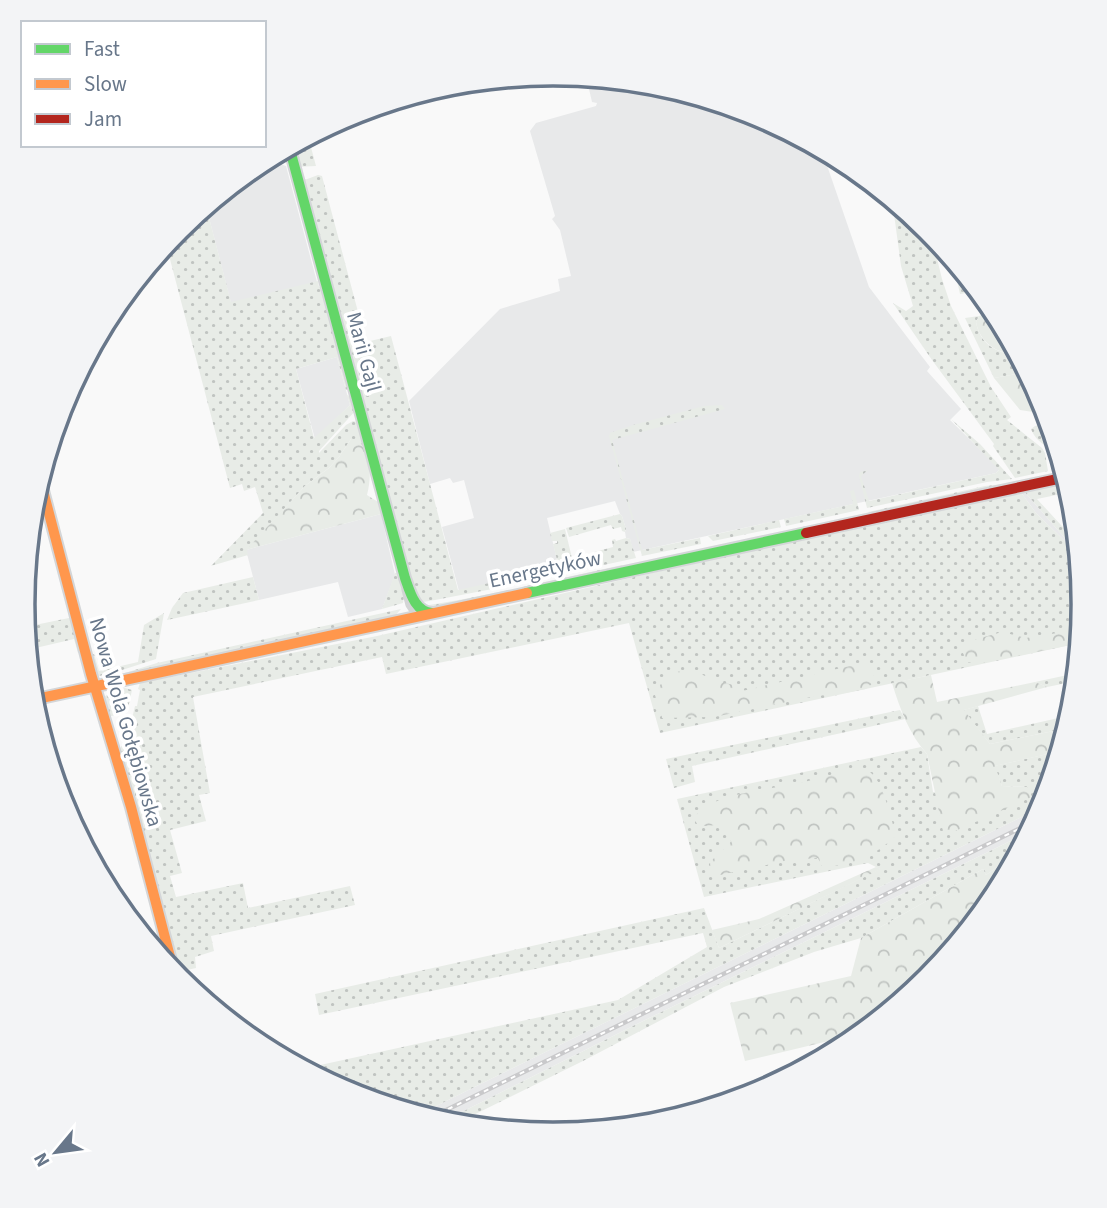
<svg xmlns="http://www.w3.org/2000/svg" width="1107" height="1208" font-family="'Source Sans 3',sans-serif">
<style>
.built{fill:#e8e9ea}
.grass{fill:url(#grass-dots)}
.forest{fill:url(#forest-crowns)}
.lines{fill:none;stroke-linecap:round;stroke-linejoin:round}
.fast-casing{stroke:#d4d6d8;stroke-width:14}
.slow-casing{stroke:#d4d6d8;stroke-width:14}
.jam-casing{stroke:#d4d6d8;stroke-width:14}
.street{stroke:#d3d4d5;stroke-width:7}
.fast{stroke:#63d668;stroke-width:10}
.slow{stroke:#ff974d;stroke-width:10}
.jam{stroke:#b3261e;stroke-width:10}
.rail-casing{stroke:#c9c9cb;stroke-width:4.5}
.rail{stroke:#fff;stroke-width:2;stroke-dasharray:5;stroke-linecap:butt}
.labels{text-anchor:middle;stroke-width:7;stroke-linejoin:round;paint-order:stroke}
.street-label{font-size:21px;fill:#68778a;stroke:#fff}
.rim{fill:none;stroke:#68778a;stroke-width:3.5}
</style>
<defs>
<pattern id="grass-dots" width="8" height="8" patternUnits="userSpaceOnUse" patternTransform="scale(1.75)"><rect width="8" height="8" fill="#e8ece7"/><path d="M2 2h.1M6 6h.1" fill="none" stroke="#c0c4c1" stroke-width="1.8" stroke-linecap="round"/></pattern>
<pattern id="forest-crowns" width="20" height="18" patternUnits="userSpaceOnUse" patternTransform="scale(1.75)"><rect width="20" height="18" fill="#e8ece7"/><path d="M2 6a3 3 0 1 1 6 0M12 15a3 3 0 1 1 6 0" fill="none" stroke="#c0c4c1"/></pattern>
</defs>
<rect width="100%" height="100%" fill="#f9f9f9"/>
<path class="built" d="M586 76 657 84 757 114 821 148 869 287 930 367 927 371 961 409 950 420 1000 469 996 473 633 552 630 539 626 538 625 532 626 529 622 516 620 514 615 501 547 518 559 568 459 591 442 527 474 518 464 480 453 483 450 478 430 484 409 401 500 309 560 291 558 279 571 276 560 230 552 219 555 216 530 131 536 123 596 106 597 103 592 102Z
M265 159 286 166 317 282 231 303 206 206Z
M337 357 350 405 315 439 296 369Z
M1023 490 1063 536 1079 549V555L1036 513 1020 491Z
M381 514 395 575 382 609 348 617 338 582 259 600 246 550Z
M1044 806 1031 831 637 1024 442 1122 418 1115Z"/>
<path class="grass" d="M308 136 316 166 295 167 290 146Z
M318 175 322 176 366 342 391 336 458 590 507 579 508 586 435 600 423 602 418 600 399 545 402 542 401 538 397 536 302 181Z
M892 199 930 230 942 279 951 306 991 387 1011 417 1007 420 1042 448 1045 453 1048 471 1015 478 993 446 994 444 932 360 893 303 906 311 913 306 901 266Z
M206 206 231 302 318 281 319 287H322L348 388 346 390 337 357 296 369 314 438 350 405 347 395 352 397 356 410 319 451V453L346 425 353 421 357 422 365 447 351 439 339 457 329 468 305 486 247 550 248 555 211 566 263 513 255 487 244 491 242 484 230 488 166 244 178 228Z
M966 274 995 309V310L994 311 978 291 960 294 956 276Z
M979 316 976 322C980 345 998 354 1019 355L1028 372 994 378 965 318Z
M722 405 725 409 612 440 642 550 700 538 701 544 642 556 609 436 610 433 633 425 704 406Z
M951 419 980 444 1012 479 987 482 867 508 859 476 860 472 868 470 861 476 869 501 996 473 999 470Z
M1050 422 1064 467 1051 470C1052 439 1039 449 1031 429L1035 426Z
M1068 480 1071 492 1037 499 1072 537 1078 542 1079 549 1063 536 1023 490Z
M1014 483 1015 484 875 514 868 512 985 486Z
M854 490 859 510 786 526 784 519 853 504 850 491Z
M1020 491 1036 513 1079 555 1084 604 1080 643 660 733 629 623 386 674 382 657 193 697 210 793 199 795 206 821 170 830 182 873 170 876 176 897 243 883 248 908 350 886 355 905 211 936 214 951 195 957 196 968 187 970 193 991 180 981 119 750C129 737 131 722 135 706H137L140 690 138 689 140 683 377 636 652 573Z
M620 514 622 516 626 529 625 532 622 531 621 527 613 529 611 525 569 537 566 528Z
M779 520 781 527 713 541 708 536Z
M565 529 572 558 613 547 612 540 615 539 616 541 626 538 630 539 636 558 521 583 519 577 559 568 553 544 557 543V541H552L550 533Z
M622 565 625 569 524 589 522 587Z
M395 573H399L404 597 403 603 382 609Z
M253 577 259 600 167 620 172 608 183 593Z
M509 590 507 593 430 609 423 606 459 600Z
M401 609 393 618 112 679V677L157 663Z
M164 613 156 659 116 672 114 670V673L99 676 95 674 89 656 94 654 99 671 138 662 144 625Z
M70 614 82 652 78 653 74 639 27 650 25 627 69 618Z
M1077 673V681L1047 687 1035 682Z
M125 688 132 690C128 708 129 716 108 716L102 699C108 693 115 690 125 688Z
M978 706 987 734 1072 715 1068 728 990 744 963 710Z
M900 710 905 719 692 766 695 782 674 788 666 759Z
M921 747 927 754 933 792 1027 787 1002 786 994 766 1061 751 1044 806 418 1115 350 1094 302 1069 618 1000 707 947 703 933 319 1015 315 994 704 908 719 948 880 869 868 863 704 897 677 799Z
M1031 831 1018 856 1004 862 986 875 983 869 861 938 814 952 724 987 583 1061 453 1125 442 1122 637 1024Z"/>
<path class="forest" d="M995 310 1019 355C998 354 980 344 976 322L979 316Z
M1028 372 1044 401 1046 409 1033 412 1020 410 994 378Z
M351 439H358C371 456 372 475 367 495L378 502 381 514 246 550 305 486 329 468 339 457Z
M1082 629 1080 643 978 664 967 662 959 644 1002 632 1026 638Z
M863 663C874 667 874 672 874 682L866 689 845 693 816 696 714 717 662 718 655 695 664 678 674 672 693 670 715 681 734 685 742 691Z
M931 675 937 702 1035 682 1047 687 964 710 990 744 1068 728 1061 751 995 766 1002 786 1027 787 1032 797 944 836 927 754C909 734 900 709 892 683Z
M854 769C860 770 866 770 871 773 883 782 892 821 896 836 871 858 855 865 822 867L818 858 789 860 711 877 710 862 731 842 725 824 706 826 697 824 694 818C708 793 774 789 801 783 819 778 836 773 854 769Z
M1018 856 1011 868 997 871 984 908H987L929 980 848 1046 840 1050 837 1039 745 1061 730 1003 851 976 861 938 983 869 986 875 1004 862Z
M876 867 881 869 719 948 712 930 759 919Z"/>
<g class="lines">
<g class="fast-casing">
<path id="fast" d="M289 146 405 578C410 592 415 612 432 613
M527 593 806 533"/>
</g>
<g class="slow-casing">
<path id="slow" d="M40 479 91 674 131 807 175 976
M32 700 527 593"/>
</g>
<g class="jam-casing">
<path id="jam" d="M806 533 1067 477"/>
</g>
<path class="street" d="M405 590 409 605 417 617"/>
<use href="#fast" class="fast"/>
<use href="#slow" class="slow"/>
<use href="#jam" class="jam"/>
<g class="rail-casing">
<path id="rail" d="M430 1118 1037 820"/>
</g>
<use href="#rail" class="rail"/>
</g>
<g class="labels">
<g class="street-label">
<text transform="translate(364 352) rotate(75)" y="7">Marii Gajl</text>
<text transform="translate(545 569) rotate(-12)" y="7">Energetyków</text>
<text transform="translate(126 722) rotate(74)" y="7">Nowa Wola Gołębiowska</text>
</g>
</g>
<path d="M0 0H1107V1208H0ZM35 604a518 518 0 1 1 1036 0a518 518 0 1 1-1036 0Z" fill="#f3f4f6" fill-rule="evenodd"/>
<path class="rim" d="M35 604a518 518 0 1 1 1036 0a518 518 0 1 1-1036 0Z"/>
<rect x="21" y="21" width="245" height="126" fill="#ffffff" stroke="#c3c9d0" stroke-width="2"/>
<rect x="35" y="44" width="35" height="10" fill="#63d668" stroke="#c3c9d0" stroke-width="2"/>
<text x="84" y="56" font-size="21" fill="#68778a">Fast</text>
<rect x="35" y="79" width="35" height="10" fill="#ff974d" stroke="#c3c9d0" stroke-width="2"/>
<text x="84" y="91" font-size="21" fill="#68778a">Slow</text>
<rect x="35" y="114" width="35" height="10" fill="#b3261e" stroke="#c3c9d0" stroke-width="2"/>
<text x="84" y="126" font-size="21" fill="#68778a">Jam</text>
<g transform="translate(56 1152) rotate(241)" stroke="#ffffff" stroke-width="5" paint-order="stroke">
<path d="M0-5L12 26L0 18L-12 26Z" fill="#68778a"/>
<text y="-10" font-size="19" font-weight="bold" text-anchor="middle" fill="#68778a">N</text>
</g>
</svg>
